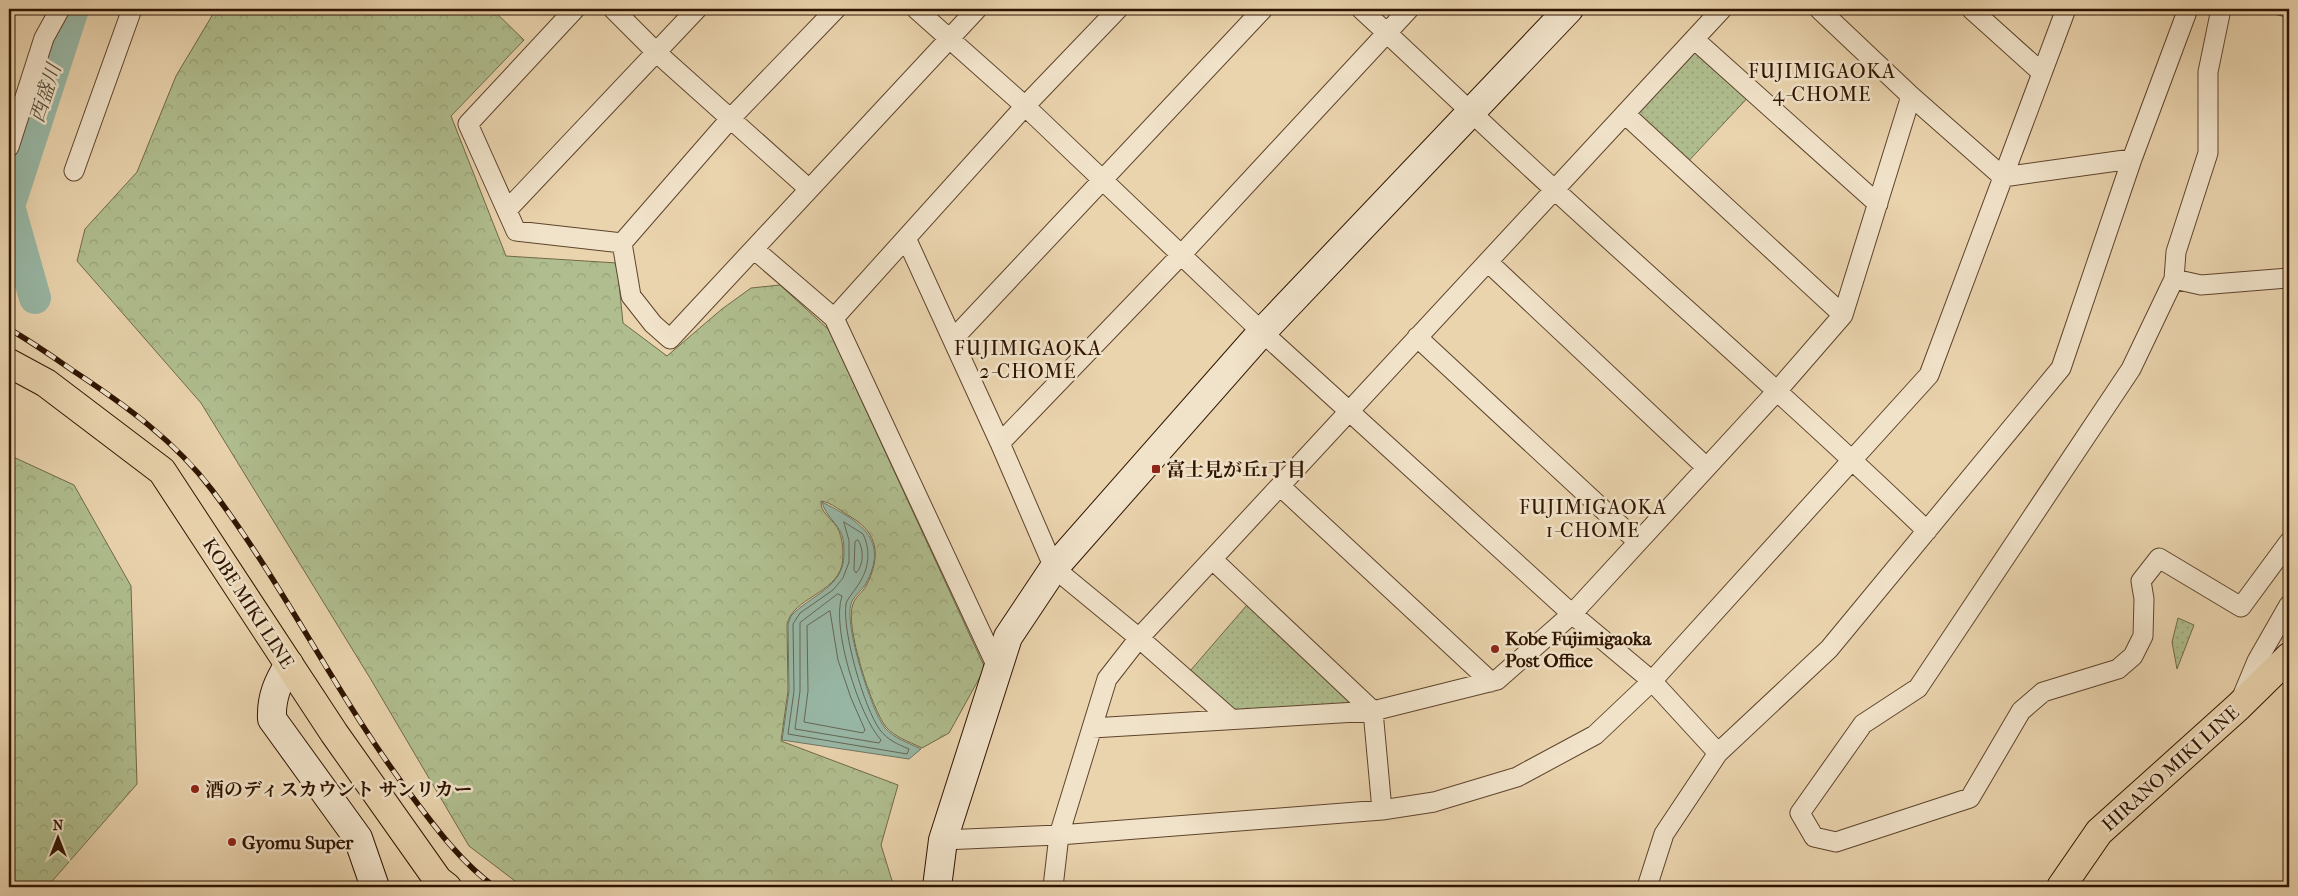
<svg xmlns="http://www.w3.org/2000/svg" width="2298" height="896" font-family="'IM FELL French Canon','Noto Serif JP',serif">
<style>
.forest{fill:url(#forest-crowns);stroke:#706948}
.park{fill:url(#park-dots);stroke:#706948}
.water{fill:#98b8a7;stroke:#6e7664}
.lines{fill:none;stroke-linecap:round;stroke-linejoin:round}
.shore{stroke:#646654;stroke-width:1}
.river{stroke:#98b8a7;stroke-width:32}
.street-casing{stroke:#5e442c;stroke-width:21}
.secondary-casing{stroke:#2f1400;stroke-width:30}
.primary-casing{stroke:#2f1400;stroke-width:30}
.street{stroke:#f1e3ca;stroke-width:19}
.secondary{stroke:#f1e3ca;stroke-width:28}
.primary{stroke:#ead4ae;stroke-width:28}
.rail-casing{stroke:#2f1400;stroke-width:5.5}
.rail{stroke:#f1e3ca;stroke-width:4;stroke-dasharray:11;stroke-linecap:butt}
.poi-dot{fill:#8f2418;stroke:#f1e3ca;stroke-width:2}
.labels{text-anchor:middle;stroke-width:5;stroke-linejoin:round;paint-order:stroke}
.poi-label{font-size:19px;font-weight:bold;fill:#2f1400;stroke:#f1e3ca;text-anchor:start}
.street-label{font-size:19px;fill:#2f1400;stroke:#f1e3ca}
.neighbourhood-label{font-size:20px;letter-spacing:1px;fill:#2f1400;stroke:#f1e3ca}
.water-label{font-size:20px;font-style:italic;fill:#544d3a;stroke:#f1e3ca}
</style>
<defs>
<pattern id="forest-crowns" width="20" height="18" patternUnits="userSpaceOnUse" patternTransform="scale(1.25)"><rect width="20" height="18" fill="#b0be8f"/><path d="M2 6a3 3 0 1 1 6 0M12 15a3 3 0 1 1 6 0" fill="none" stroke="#98a27a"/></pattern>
<pattern id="park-dots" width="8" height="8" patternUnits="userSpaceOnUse" patternTransform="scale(1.25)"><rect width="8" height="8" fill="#b0be8f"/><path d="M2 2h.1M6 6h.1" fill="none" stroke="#98a27a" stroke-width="1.8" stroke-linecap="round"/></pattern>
</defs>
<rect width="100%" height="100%" fill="#ead4ae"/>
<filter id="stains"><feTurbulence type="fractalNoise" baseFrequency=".004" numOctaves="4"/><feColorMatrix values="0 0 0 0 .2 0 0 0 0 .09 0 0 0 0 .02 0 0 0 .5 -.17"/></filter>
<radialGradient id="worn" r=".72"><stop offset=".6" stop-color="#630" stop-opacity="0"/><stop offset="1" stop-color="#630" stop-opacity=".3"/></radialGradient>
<path class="forest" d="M216 9H492L524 40 451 116 506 256 617 263 623 323 667 356 722 309 751 288 780 285 829 330 985 668 949 733 922 748C908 741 896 738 886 727 872 710 844 624 853 604 855 597 863 592 866 586 881 557 879 534 851 517 842 512 831 502 821 501 820 512 831 518 837 527 843 537 844 554 842 565 835 594 794 597 787 624L788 691 781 741 898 785 881 845 894 887H523L469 846 370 678 201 403 77 261 85 229 137 172 176 76Z
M2256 9H2289V18Z
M9 455 74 485 131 586 137 784 47 887H9Z"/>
<path class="park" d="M1694 39 1753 92 1683 167 1625 114Z
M1253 598 1373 711 1231 719 1184 678Z
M2178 618 2194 625 2177 669 2172 642Z"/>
<path class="water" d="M822 502C859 521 891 539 865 585 861 591 853 597 851 604 844 624 871 711 885 728 895 739 907 742 921 749L909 759 782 740 789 691 788 624 791 616C810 595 844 588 844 554 844 548 844 542 842 535 837 523 825 515 822 502Z"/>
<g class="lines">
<path class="shore" d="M844 522 863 534C872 553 868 572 856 588 853 593 847 599 846 604 842 631 864 708 880 730 888 740 897 744 909 749L907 754 788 734 794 691 793 624 800 613 833 590 843 578 849 562V541Z
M858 540C864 549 864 565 856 573L854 570 855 542Z
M838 594 842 596C831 627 859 716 881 740L879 743 795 729 800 691V623Z
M830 611 838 660 851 698 865 730 863 733 804 722 808 691 807 626Z"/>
<path class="river" d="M9 206 73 9
M9 206 35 298"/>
<g class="street-casing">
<path id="street" d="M575 9 468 124 516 231 622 243 631 296 653 324 670 339 977 9
M613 9 657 53 809 189
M916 9 1025 106 1262 332 1572 614 1652 681 1718 753
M1361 9C1426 69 1490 131 1556 191 1679 304 1806 414 1927 531
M1819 9 1911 96 2003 177 2132 159
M1971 9 2041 72
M2221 9 2208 72V153L2176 252 2174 279 2131 369 1918 688 1863 724 1800 813 1814 837 1836 842 1970 798 2021 711 2043 692 2118 669 2133 656 2143 636 2144 599 2141 581 2159 558 2241 607 2289 542
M1694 39 1878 204
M1625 114 1843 315
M9 147 44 38 60 9
M74 171 132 9
M507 210 697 9
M906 238 1000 443 1054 568 1139 638 1231 719
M622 243 730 119 836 9
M755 250 834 318 998 669
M1488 262 1706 467
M2174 279 2201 285 2289 278
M834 318 1025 106 1118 9
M1417 337 1638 542
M953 339 1263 9
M1000 443 1181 255 1409 9
M1280 486 1491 682
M1212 559 1373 711 1382 810
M2242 697 2257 661 2289 605
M1092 728 1373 711 1497 680 1572 614 1777 391 1843 315 1911 96
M943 840 1059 835 1382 810 1434 802 1517 777 1595 735 1652 681 1929 375 2066 9
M1053 887 1059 835 1107 679 1139 638 1722 9
M1647 887 1664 834 1718 753 1829 649 2061 368 2132 159 2188 9"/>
</g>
<g class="secondary-casing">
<path id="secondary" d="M289 664C278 682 271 697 272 719L358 838 375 887
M937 887 943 840 1008 637 1054 568 1262 332 1569 9"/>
</g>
<g class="primary-casing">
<path id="primary" d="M9 363 46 383 162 471 334 733 438 880 447 887
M2061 887 2099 832 2238 707 2289 657"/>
</g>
<use href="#street" class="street"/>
<use href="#secondary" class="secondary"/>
<use href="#primary" class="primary"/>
<g class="rail-casing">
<path id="rail" d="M9 329C32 342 53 357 75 372 125 405 175 441 212 490 286 588 339 701 414 799 438 831 463 864 495 887"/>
</g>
<use href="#rail" class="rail"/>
</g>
<g class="poi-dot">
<rect x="1151" y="464" width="10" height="10" rx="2.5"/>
<circle cx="1495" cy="649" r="5"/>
<circle cx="195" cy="789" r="5"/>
<circle cx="232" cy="842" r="5"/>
</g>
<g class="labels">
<g class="poi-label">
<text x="1166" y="476">富士見が丘1丁目</text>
<text x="1505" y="645">Kobe Fujimigaoka<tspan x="1505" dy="22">Post Office</tspan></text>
<text x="205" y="796">酒のディスカウント サンリカー</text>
<text x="242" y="849">Gyomu Super</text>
</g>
<g class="street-label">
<text transform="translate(249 603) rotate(57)" y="7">KOBE MIKI LINE</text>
<text transform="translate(2170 768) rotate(-42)" y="7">HIRANO MIKI LINE</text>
</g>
<g class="neighbourhood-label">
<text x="1822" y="78">FUJIMIGAOKA<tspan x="1822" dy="23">4-CHOME</tspan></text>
<text x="1028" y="355">FUJIMIGAOKA<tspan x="1028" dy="23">2-CHOME</tspan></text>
<text x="1593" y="514">FUJIMIGAOKA<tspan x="1593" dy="23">1-CHOME</tspan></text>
</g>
<g class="water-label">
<text transform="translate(45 93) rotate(-72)" y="7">西盛川</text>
</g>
</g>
<rect width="2298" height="896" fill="none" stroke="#ead4ae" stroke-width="30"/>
<rect x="10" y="10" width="2278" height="876" fill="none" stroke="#2f1400" stroke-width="2.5"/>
<rect x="15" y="15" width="2268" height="866" fill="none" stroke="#2f1400"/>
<g transform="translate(58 838)" stroke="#f1e3ca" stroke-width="4" paint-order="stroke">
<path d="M0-4L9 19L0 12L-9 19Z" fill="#2f1400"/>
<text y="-8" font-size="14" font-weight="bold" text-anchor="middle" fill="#2f1400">N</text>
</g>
<rect width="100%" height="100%" filter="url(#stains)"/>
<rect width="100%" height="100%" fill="url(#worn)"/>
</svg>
